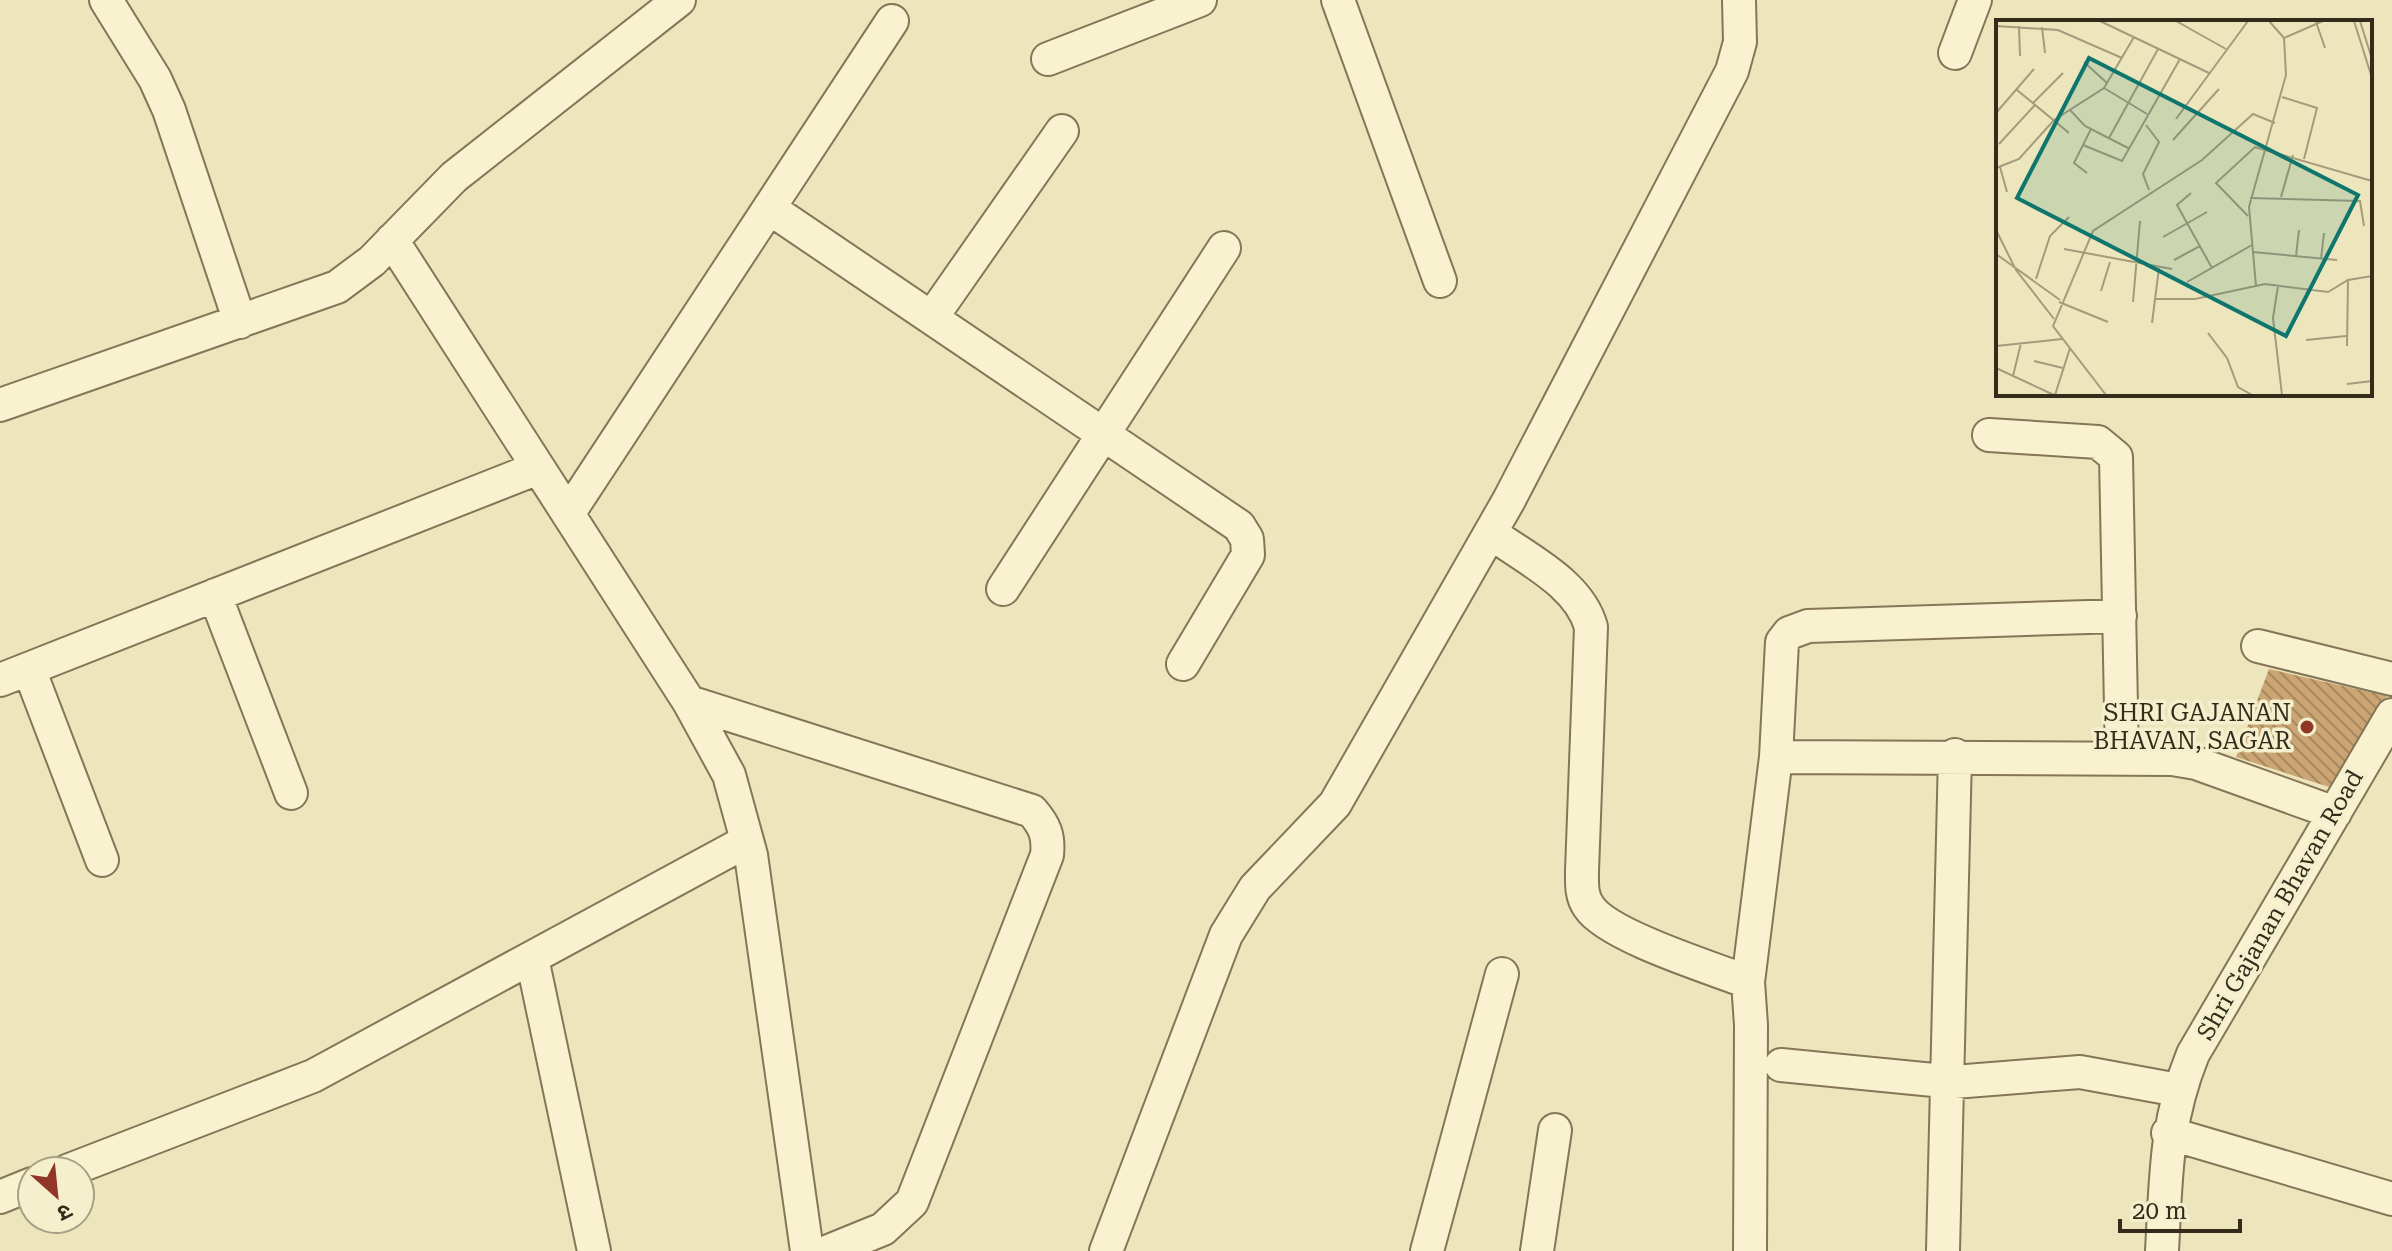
<svg xmlns="http://www.w3.org/2000/svg" width="2392" height="1251" font-family="'Roboto Serif','Noto Sans Devanagari',serif">
<style>
.building{fill:url(#building-back-hatch)}
.lines{fill:none;stroke-linecap:round;stroke-linejoin:round}
.street-casing{stroke:#847657;stroke-width:36}
.street{stroke:#f8f2d0;stroke-width:32}
.poi-dot{fill:#923728;stroke:#f4efcd;stroke-width:3}
.labels{text-anchor:middle;stroke-width:7;stroke-linejoin:round;paint-order:stroke}
.poi-label{font-size:24px;fill:#342b1b;stroke:#f4efcd;text-anchor:end}
.street-label{font-size:24px;fill:#342b1b;stroke:#f4efcd}
.inset-road{fill:none;stroke:#a39b7c;stroke-width:2}
.view{fill:#0f766e;fill-opacity:0.15;stroke:#0f766e;stroke-width:4}
.inset-edge{fill:none;stroke:#342b1b;stroke-width:4}
</style>
<defs>
<pattern id="building-back-hatch" width="6" height="6" patternUnits="userSpaceOnUse" patternTransform="scale(2)"><rect width="6" height="6" fill="#cba573"/><path d="M-1 5l2 2M0 0l6 6M5-1l2 2" fill="none" stroke="#a6875e"/></pattern>
</defs>
<rect width="100%" height="100%" fill="#ede6bd"/>
<path class="building" d="M2269 669 2387 696 2329 787 2236 757Z"/>
<g class="lines">
<g class="street-casing">
<path id="street" d="M106 0 155 79 169 110 240 322
M1338 0 1440 281
M1955 53 1975 0
M1048 59 1200 0
M769 208 1239 526 1247 539 1248 555 1183 664
M392 240 689 702 729 775 751 855 807 1251
M932 317 1062 131
M0 405 337 287 372 261 454 177 679 0
M1989 435 2098 442 2116 457 2122 758
M568 514 892 21
M1491 533C1526 559 1579 583 1591 627L1582 871C1582 884 1581 896 1589 907 1608 936 1712 968 1748 982
M1003 589 1224 248
M215 595 291 793
M2258 646 2392 679
M29 669 102 860
M0 680 538 468
M689 702 1032 811C1045 826 1049 836 1047 855L912 1202 883 1229 829 1251
M1776 757 2172 759 2196 763 2335 813
M532 958 594 1251
M1781 1065 1954 1082 2080 1072 2178 1090
M2168 1133 2392 1199
M67 1171 313 1076 747 841
M0 1197 32 1184
M1106 1251 1226 935 1255 888 1335 804 1509 500 1732 71 1740 42 1739 0
M1427 1251 1502 974
M1537 1251 1555 1130
M1750 1251 1751 1025 1748 982 1776 757 1782 642 1789 633 1808 626 2120 616
M1943 1251 1955 755
M2162 1251C2166 1178 2165 1123 2193 1054L2392 715"/>
</g>
<use href="#street" class="street"/>
</g>
<circle class="poi-dot" cx="2307" cy="727" r="8"/>
<g class="labels">
<g class="poi-label">
<text x="2291" y="721">SHRI GAJANAN<tspan x="2291" dy="28">BHAVAN, SAGAR</tspan></text>
</g>
<g class="street-label">
<text transform="translate(2280 905) rotate(-60)" y="8">Shri Gajanan Bhavan Road</text>
</g>
</g>
<g transform="translate(1996 20)">
<rect width="376" height="376" fill="#ede6bd"/>
<path class="inset-road" d="M104 1 213 53M180 1 230 29M358 1 376 58M364 1 376 39M320 2 329 28M0 6 62 10 126 38M23 6 24 36M46 7 49 33M288 18 327 1M88 42 111 63M108 68 151 94M21 70 73 113M286 77 321 88 308 139M37 83 67 53M74 90 89 106 134 129M0 93 38 49M180 99 252 1M150 105 163 122 147 154 153 170M113 118 162 29M177 120 223 69M3 124 39 85M87 125 126 141 184 39M4 147 11 172M0 148 23 139 58 100 108 68 138 17M91 153 78 143 95 109M195 173 181 185 216 248M285 177 297 135M254 178 364 181 368 206M252 196 220 163 259 127 376 161M0 210 20 250 58 299M167 217 211 192M68 229 176 249M257 232 341 240M0 234 64 280M300 236 303 210M325 239 328 213M178 240 204 226M40 259 54 216 73 197M191 262 256 225M260 266 253 187 290 55 288 18 273 1M282 266 277 298 286 375M105 271 114 242M159 279H199L269 264 332 272 352 260 376 256M63 282 112 302M137 282 144 201M156 303 163 248M212 313 231 338 242 367 256 375M310 320 350 316M0 326 66 319M351 326 352 260M38 341 67 348M0 348 58 375M17 356 25 323M351 364 376 361M59 375 74 328M110 375 57 306 97 211 206 140 257 94 279 103"/>
<path class="view" d="M93 38 362 175 290 316 21 178Z"/>
<rect width="376" height="376" class="inset-edge"/>
</g>
<g transform="translate(56 1195) rotate(153)"><circle r="38" fill="#f4efcd" stroke="#a7a186" stroke-width="2"/>
<path d="M0-6L14 30L0 20L-14 30Z" fill="#923728"/>
<text y="-12" font-size="22" font-weight="bold" text-anchor="middle" fill="#342b1b">उ</text>
</g>
<path d="M2120 1219v12h120v-12" fill="none" stroke="#342b1b" stroke-width="4"/>
<text x="2132" y="1219" font-size="24" fill="#342b1b" stroke="#f4efcd" stroke-width="6" paint-order="stroke">20 m</text>
</svg>
